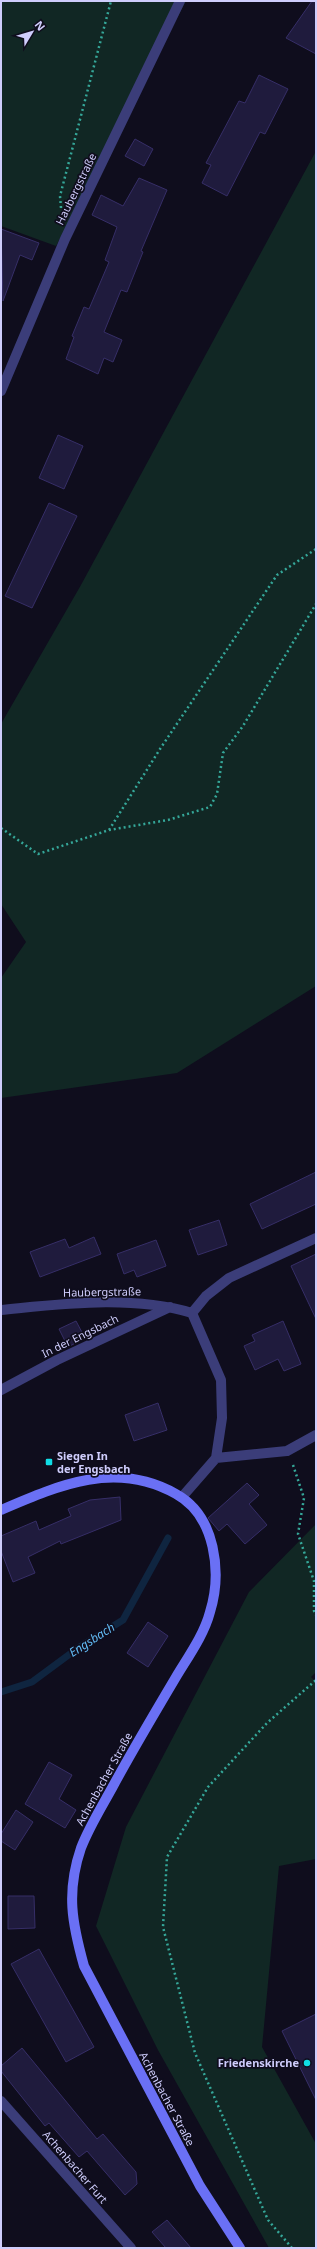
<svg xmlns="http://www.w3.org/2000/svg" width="317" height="2249" font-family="'Noto Sans',sans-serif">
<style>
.green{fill:#112724}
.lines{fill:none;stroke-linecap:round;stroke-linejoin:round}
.stream{stroke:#0f2540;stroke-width:7}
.building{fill:#1f1b3d;stroke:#362e67}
.path{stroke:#35a799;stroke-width:2.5;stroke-dasharray:2 3;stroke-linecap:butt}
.minor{stroke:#3b3d79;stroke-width:10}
.tertiary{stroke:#3b3d79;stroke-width:10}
.secondary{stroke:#6a70f5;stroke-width:10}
.poi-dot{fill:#10dde5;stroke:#0f0d1d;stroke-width:1.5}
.labels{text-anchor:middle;stroke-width:3.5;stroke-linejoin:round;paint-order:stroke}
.street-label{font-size:11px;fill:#cfcdfc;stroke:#0f0d1d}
.poi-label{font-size:11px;font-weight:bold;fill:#cfcdfc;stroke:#0f0d1d;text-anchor:start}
.water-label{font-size:12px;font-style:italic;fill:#62baf4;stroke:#0f0d1d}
</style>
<rect width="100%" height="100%" fill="#0f0d1d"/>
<path class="green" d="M1 1H186L56 246 1 226Z
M316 151V986L177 1073 1 1098V978L26 942 1 904V724L81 585Z
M316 1524V1672L311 1677 316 1682V1859L279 1866 262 2047 316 2144V2248H269L158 2050 96 1926 126 1827 249 1592Z"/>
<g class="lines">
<path class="stream" d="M1 1692 32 1682 78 1648 123 1620 168 1538"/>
</g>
<path class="building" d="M312 1H316V54L286 38Z
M259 75 288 89 265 134 260 132 227 196 202 183 211 165 206 163 239 101 245 103Z
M135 139 153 149 144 166 125 156Z
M139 178 167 190 141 251 143 252 127 292 121 290 104 332 122 340 113 362 104 358 98 374 66 359 74 337 72 336 84 307 89 309 109 262 105 260 117 227 92 215 101 195 123 206Z
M1 229 39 243 32 260 20 255 3 301Z
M58 435 83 446 64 489 39 478Z
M49 503 77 516 32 608 5 596Z
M316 1172V1204L262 1229 250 1204Z
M219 1220 227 1245 198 1255 189 1230Z
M94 1237 101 1254 40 1277 30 1252 65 1239 69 1248Z
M156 1240 166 1266 137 1277 134 1270 124 1274 117 1254Z
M316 1254V1319L291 1266Z
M76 1321 85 1338 68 1347 59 1329Z
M283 1321 301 1364 284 1371 278 1359 255 1370 244 1346 255 1341 252 1335Z
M158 1403 167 1430 134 1441 125 1415Z
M247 1483 259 1495 249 1504 267 1525 245 1544 227 1524 219 1531 208 1518Z
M120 1497 121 1520 61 1544 60 1541 28 1557 35 1573 13 1582 1 1551V1536L36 1521 39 1530 71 1516 68 1509 90 1500Z
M148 1622 168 1636 148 1667 127 1653Z
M49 1762 72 1775 59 1799 76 1810 65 1828 25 1804Z
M16 1810 33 1822 15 1850 1 1841V1834Z
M8 1896H34L35 1928 8 1929Z
M39 1949 94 2047 66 2062 11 1964Z
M316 2014V2100L282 2031Z
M22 2048 97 2139 103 2134 136 2172 137 2184 125 2195 87 2151 79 2157 49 2123 45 2126 1 2071V2066Z
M167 2220 191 2248H166L152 2232Z"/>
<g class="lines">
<path class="path" d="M61 208 60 196 111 1
M1 828 38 854 109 830 168 820 210 807 217 794 223 753 243 726 316 604
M109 830 160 749 277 575 316 549
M293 1465 304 1498 298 1534 314 1581V1611L316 1615
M292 2248 268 2220 195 2053 163 1927 167 1857 208 1787 267 1723 316 1680"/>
<path class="minor" d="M1 391 65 239 180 1
M1 1310C64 1304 130 1295 192 1313L221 1380 222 1418 216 1458 182 1497
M192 1313 206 1296 229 1278 316 1238
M1 1390 57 1360 170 1307
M216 1458 287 1451 316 1435"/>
<path class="tertiary" d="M1 2101 131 2248"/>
<path class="secondary" d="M1 1510C59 1485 116 1460 176 1494 216 1516 222 1573 210 1612 204 1635 188 1657 176 1677 154 1714 132 1751 112 1788 101 1808 89 1827 81 1848 66 1892 72 1923 84 1966L200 2186 240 2248"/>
</g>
<g class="poi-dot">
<rect x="45" y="1458" width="8" height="8" rx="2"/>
<circle cx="307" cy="2063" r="4"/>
</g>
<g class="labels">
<g class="street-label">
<text transform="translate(76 189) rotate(-64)" y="4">Haubergstraße</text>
<text transform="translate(102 1292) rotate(-1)" y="4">Haubergstraße</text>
<text transform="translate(80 1336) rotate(-26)" y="4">In der Engsbach</text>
<text transform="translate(104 1779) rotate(-61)" y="4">Achenbacher Straße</text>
<text transform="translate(167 2099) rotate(62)" y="4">Achenbacher Straße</text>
<text transform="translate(75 2167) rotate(49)" y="4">Achenbacher Furt</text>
</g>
<g class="poi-label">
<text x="57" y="1460">Siegen In<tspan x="57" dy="13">der Engsbach</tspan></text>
<text x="299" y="2067" text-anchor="end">Friedenskirche</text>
</g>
<g class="water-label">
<text transform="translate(92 1640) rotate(-33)" y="4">Engsbach</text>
</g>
</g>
<rect width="317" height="2249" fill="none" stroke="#cfcdfc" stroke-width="4"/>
<g transform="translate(32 32) rotate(52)" stroke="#0f0d1d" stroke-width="3" paint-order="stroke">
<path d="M0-3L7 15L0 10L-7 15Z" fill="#cfcdfc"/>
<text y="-6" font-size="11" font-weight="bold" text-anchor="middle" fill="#cfcdfc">N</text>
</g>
</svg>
